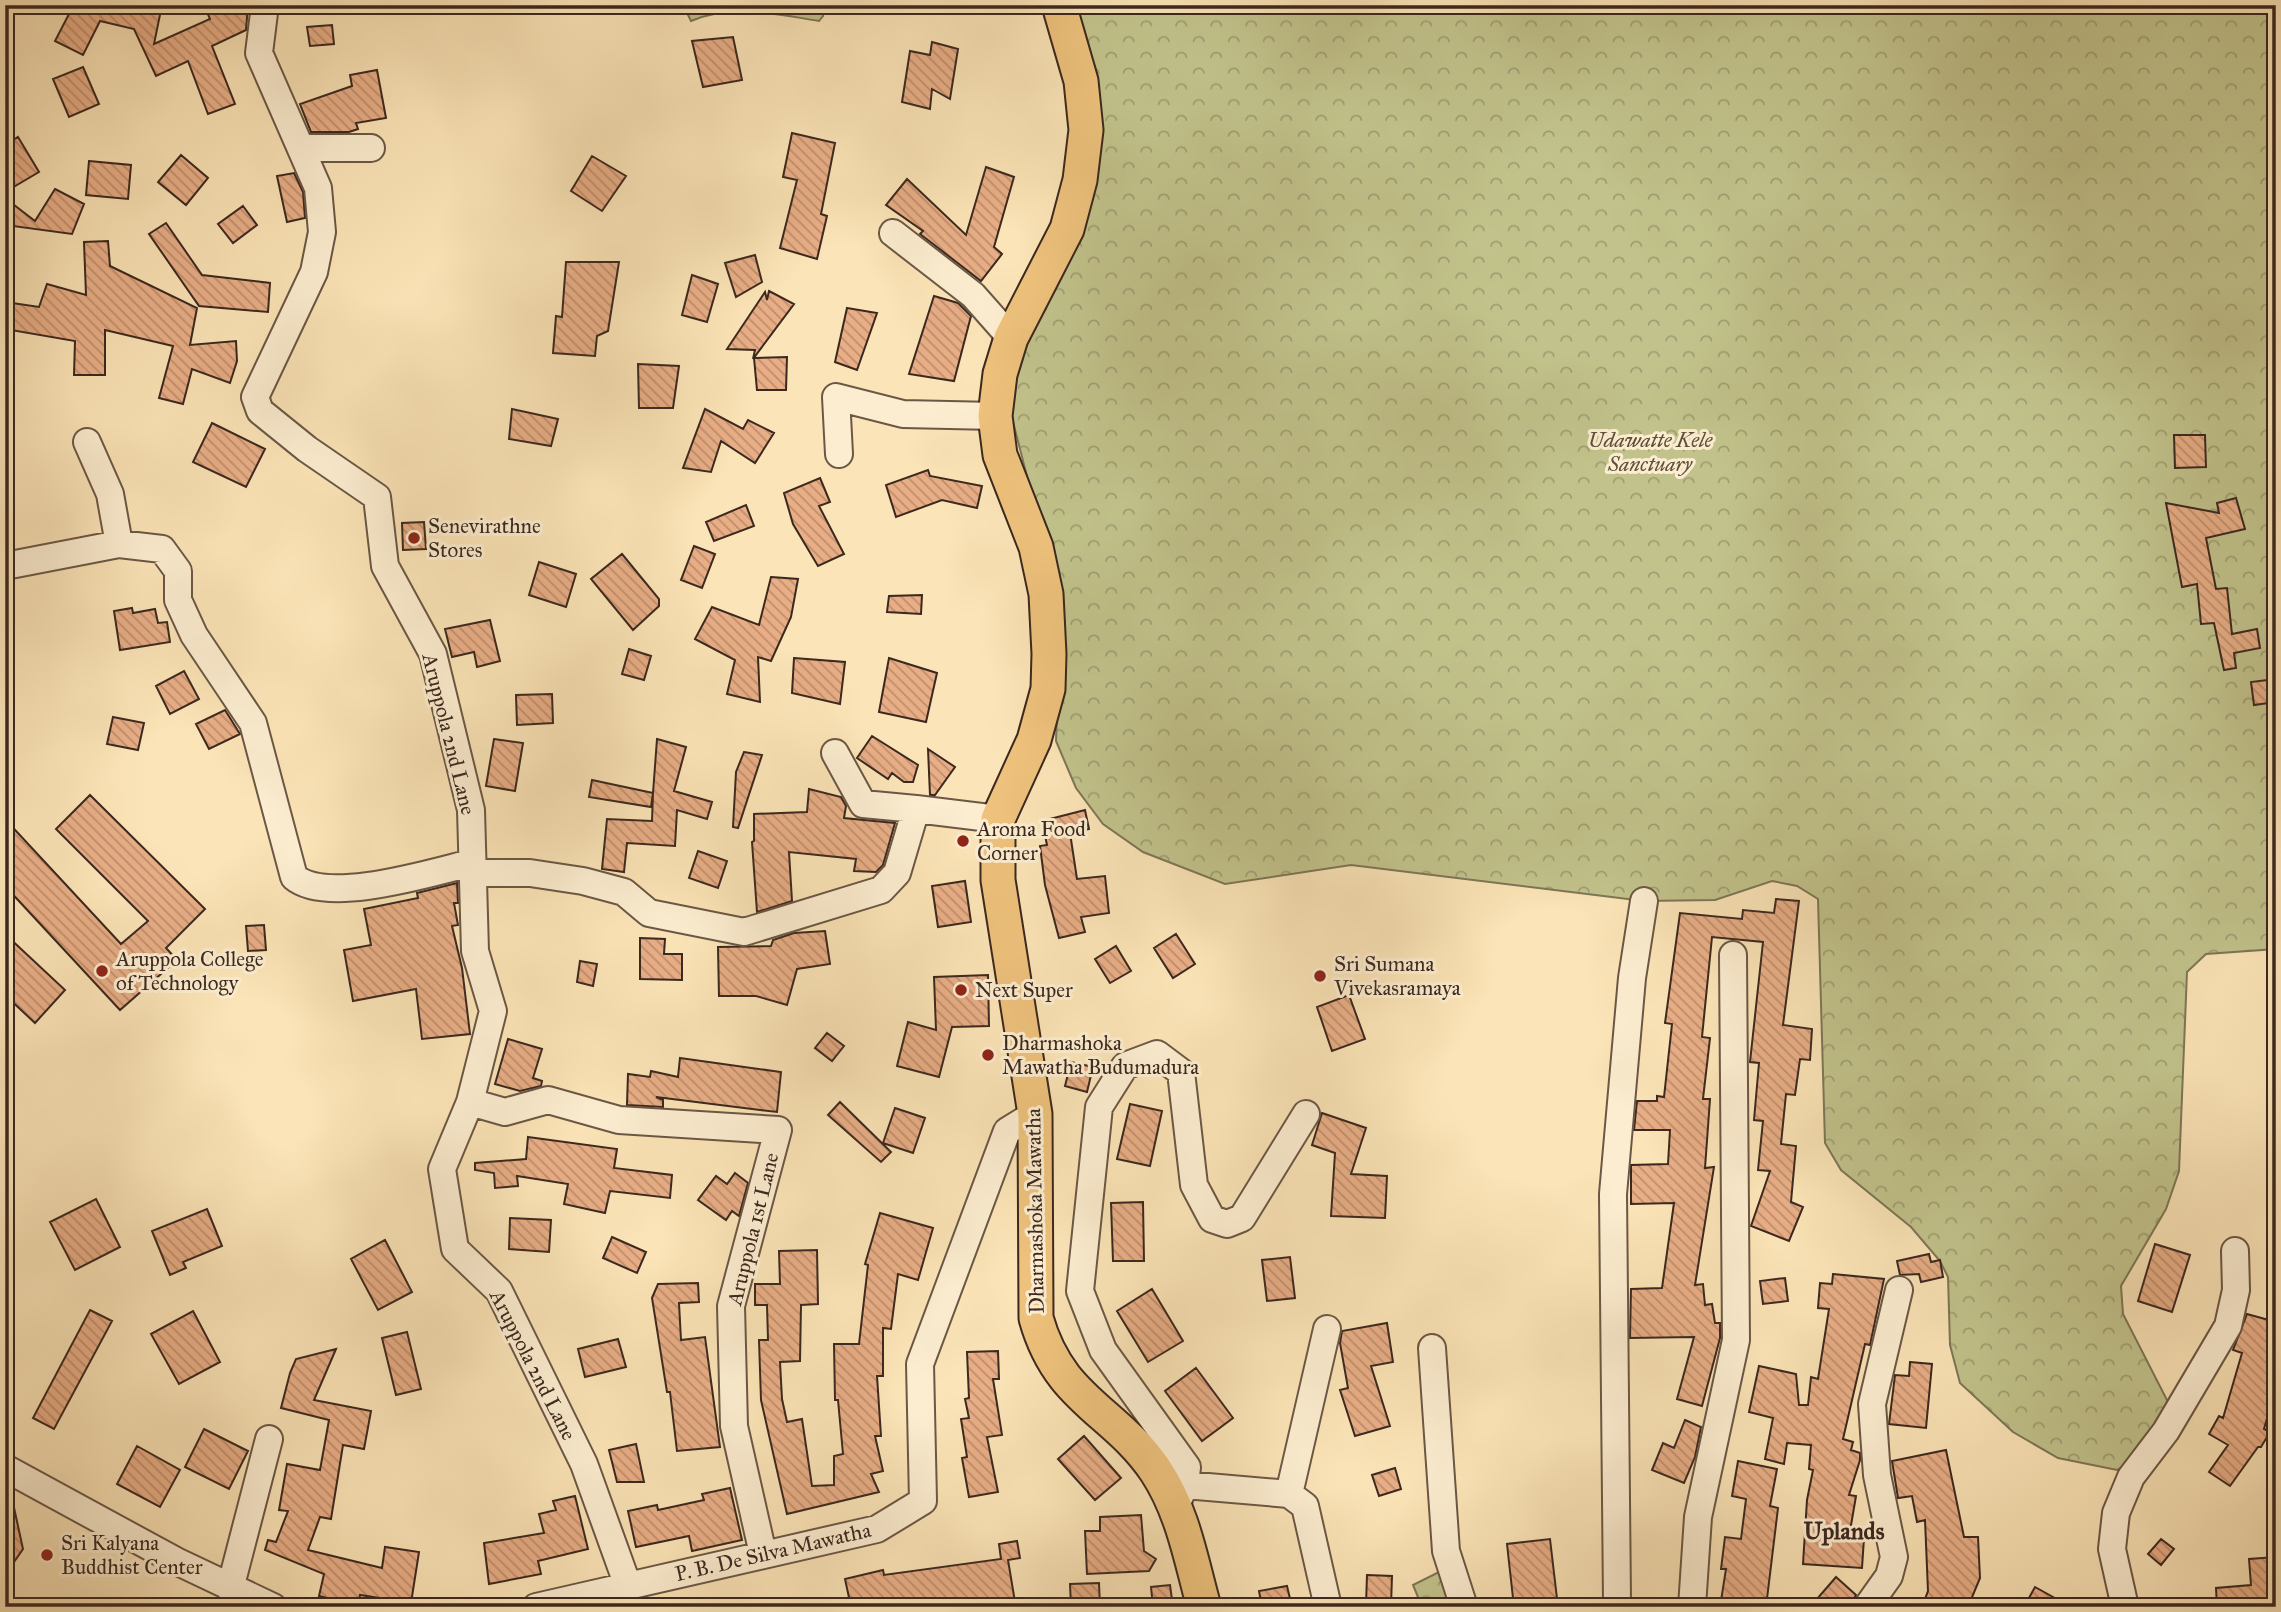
<svg xmlns="http://www.w3.org/2000/svg" width="2281" height="1612" font-family="'IM FELL Great Primer',serif">
<style>
.grass{fill:url(#grass-tufts);stroke:#7e7656;stroke-width:2}
.forest{fill:url(#forest-crowns);stroke:#7e7656;stroke-width:2}
.building{fill:url(#building-back-hatch);stroke:#3b281f;stroke-width:2}
.lines{fill:none;stroke-linecap:round;stroke-linejoin:round}
.minor-casing{stroke:#6b5745;stroke-width:30}
.major-casing{stroke:#3b281f;stroke-width:37}
.minor{stroke:#fcedd0;stroke-width:26}
.major{stroke:#eec27c;stroke-width:33}
.poi-dot{fill:#8f2418;stroke:#fcedd0;stroke-width:2.5}
.labels{text-anchor:middle;stroke-width:6;stroke-linejoin:round;paint-order:stroke}
.park-label{font-size:21px;font-style:italic;fill:#5d4f3a;stroke:#fcedd0}
.poi-label{font-size:21px;fill:#3b281f;stroke:#fcedd0;text-anchor:start}
.street-label{font-size:21px;fill:#3b281f;stroke:#fcedd0}
.quarter-label{font-size:24px;font-weight:bold;fill:#3b281f;stroke:#fcedd0}
</style>
<defs>
<pattern id="grass-tufts" width="24" height="20" patternUnits="userSpaceOnUse" patternTransform="scale(1.75)"><rect width="24" height="20" fill="#c2c38c"/><path d="M3 7l-1-3M5 7V3M7 7l1-3M15 17l-1-3M17 17v-4M19 17l1-3" fill="none" stroke="#9f9e72"/></pattern>
<pattern id="forest-crowns" width="20" height="18" patternUnits="userSpaceOnUse" patternTransform="scale(1.75)"><rect width="20" height="18" fill="#c2c38c"/><path d="M2 6a3 3 0 1 1 6 0M12 15a3 3 0 1 1 6 0" fill="none" stroke="#9f9e72"/></pattern>
<pattern id="building-back-hatch" width="6" height="6" patternUnits="userSpaceOnUse" patternTransform="scale(1.75)"><rect width="6" height="6" fill="#e9ae86"/><path d="M-1 5l2 2M0 0l6 6M5-1l2 2" fill="none" stroke="#be8e6d"/></pattern>
</defs>
<rect width="100%" height="100%" fill="#fbe4b7"/>
<filter id="stains"><feTurbulence type="fractalNoise" baseFrequency=".00286" numOctaves="4"/><feColorMatrix values="0 0 0 0 .2 0 0 0 0 .09 0 0 0 0 .02 0 0 0 .5 -.17"/></filter>
<radialGradient id="worn" r=".72"><stop offset=".6" stop-color="#630" stop-opacity="0"/><stop offset="1" stop-color="#630" stop-opacity=".3"/></radialGradient>
<path class="grass" d="M683 5H824L823 16 819 21C775 14 733 3 691 21Z"/>
<path class="forest" d="M1061 5H2276V949L2206 954 2187 972 2179 1171 2166 1209 2121 1286 2123 1314 2168 1402 2140 1459 2117 1470 2058 1458 2013 1432 1960 1383 1950 1345 1948 1277 1940 1261 1911 1227 1841 1170 1825 1143 1818 899 1797 886 1772 881 1715 900 1644 901 1351 865 1225 884 1143 852 1103 824 1076 788 1056 741 1058 686 1049 562 1012 418 1011 383 1080 180Z
M1449 1567 1463 1607H1422L1413 1585Z"/>
<path class="building" d="M62 5H162L154 44 210 19 204 5H248L246 30 212 46 235 104 208 114 188 61 156 76 134 29 100 21 83 55 55 41 69 14 61 13Z
M332 25 334 44 310 46 307 27Z
M733 37 742 80 703 87 692 41Z
M932 42 958 49 950 99 932 89 930 109 902 102 910 51 930 55Z
M83 67 99 104 69 117 53 79Z
M377 70 386 118 356 123 358 129 349 132H311L300 104 352 86 350 75Z
M792 133 835 143 821 214 827 216 817 259 780 248 797 180 783 177Z
M18 137 39 172 5 192V145Z
M181 155 208 178 186 205 158 182Z
M592 156 626 176 602 211 571 191Z
M89 161 131 165 128 199 86 195Z
M986 167 1014 177 994 247 1002 254 981 281 920 234 923 231 886 205 907 179 966 235Z
M294 173 303 192 305 218 287 222 277 176Z
M55 189 84 204 72 234 5 225V198L35 221Z
M243 206 257 225 233 243 218 224Z
M166 223 202 275 270 283 268 312 199 306 149 234Z
M108 241 110 266 197 308 190 345 236 341 237 361 230 383 192 369 183 404 159 398 173 346 105 330V375H74L75 341 5 329V302L39 307 47 284 86 295 84 242Z
M755 255 762 282 736 297 725 263Z
M566 262H619L608 331 597 336 595 356 553 353 556 316 562 317Z
M692 275 718 284 707 322 682 315Z
M769 291 794 304 753 359 755 350 727 349 765 292 767 300Z
M934 296 958 303 971 316 954 381 909 374Z
M847 308 877 313 857 370 835 362Z
M787 357 786 390H757L754 358Z
M638 364 679 366 673 408H639Z
M512 409 558 419 551 446 509 439Z
M705 409 743 429 748 420 774 433 755 463 721 441 711 472 683 468Z
M212 423 265 449 246 487 193 462Z
M2174 435H2205L2206 467 2175 468Z
M928 470 930 476 982 486 977 508 942 500 896 517 886 485Z
M820 478 830 502 819 506 844 554 818 566 793 524 784 493Z
M2236 498 2245 529 2206 538 2216 589 2227 588 2232 634 2257 629 2260 648 2234 653 2236 668 2224 670 2214 623 2201 624 2197 584 2182 587 2166 503 2219 513 2217 503Z
M746 505 754 526 714 541 706 522Z
M424 522 426 549 403 550 402 523Z
M694 546 715 554 702 588 681 580Z
M622 554 659 599V606L633 630 591 579Z
M539 562 576 574 566 607 529 595Z
M771 577 798 579 791 617 771 661 758 657 760 702 727 694 735 660 695 639 712 607 759 625Z
M922 595 921 614 887 612 889 596Z
M132 608 133 613 155 609 158 623 167 622 170 642 120 650 114 611Z
M490 620 500 661 477 667 474 652 452 657 445 629Z
M629 649 651 656 644 680 622 674Z
M794 658 845 662 840 704 792 693Z
M889 658 937 673 926 722 879 712Z
M184 671 199 699 170 714 156 686Z
M2276 679V702L2254 705 2251 682Z
M552 694 553 723 517 725 516 695Z
M225 710 240 734 209 749 196 724Z
M113 717 144 723 138 750 107 744Z
M872 736 918 765 913 782H904L892 773 888 779 857 758Z
M494 739 523 743 515 791 486 786Z
M657 739 686 747 674 791 712 802 707 819 677 810 675 846 627 843 624 872 602 869 607 819 652 821 653 793 651 807 589 797 592 780 653 793Z
M928 749 955 767 935 795H930Z
M744 752 762 755 738 828 733 827 736 772Z
M809 789 841 797 846 806 844 818 895 823 883 865 876 872 854 871 856 859 789 852 792 901 757 912 752 842 754 841V814L807 812Z
M90 795 205 909 166 948 177 960 120 1010 5 886V819L121 944 148 921 56 829Z
M1085 810 1089 829 1070 833 1077 879 1105 876 1109 913 1081 917 1085 932 1059 938 1045 885 1040 846 1047 845 1042 821Z
M698 851 727 861 718 888 689 878Z
M965 881 971 922 938 927 932 886Z
M457 883 458 903H454L458 925 452 926 462 968 470 1034 422 1039 416 989 353 1001 344 950 371 945 364 909 418 898 417 893Z
M1776 899 1799 901 1783 1025 1812 1029 1810 1060 1800 1059 1795 1095 1786 1094 1781 1144 1796 1146 1791 1202 1803 1207 1789 1241 1751 1226 1770 1171 1758 1170 1763 1121 1754 1120 1759 1063 1750 1062 1763 942 1712 937 1702 1037 1710 1038 1703 1099H1710L1705 1168 1714 1167 1695 1285 1703 1284 1705 1305 1712 1304 1715 1323H1720V1338L1702 1406 1677 1399 1694 1337 1630 1338 1631 1289 1662 1288 1674 1203 1631 1204V1165L1668 1164 1670 1130H1634L1637 1101H1657V1096L1664 1097 1672 1024 1665 1023 1680 913 1742 919 1743 910 1774 913Z
M264 925 266 950 248 951 246 926Z
M825 931 830 964 797 969 787 1005 756 996H719L718 947 771 946 773 940 794 933Z
M5 934 65 990 35 1023 5 995Z
M1176 934 1195 964 1173 978 1154 948Z
M640 938 665 939 664 954H682V980L640 979Z
M1116 946 1131 971 1110 983 1095 959Z
M580 961 597 964 593 986 577 982Z
M988 975 989 1026 952 1027 939 1077 897 1066 908 1022 936 1030 934 977Z
M1349 995 1365 1039 1332 1051 1317 1007Z
M827 1033 844 1046 832 1061 815 1048Z
M508 1039 542 1049 533 1078 542 1081 541 1086 520 1091 495 1084Z
M680 1058 781 1072 777 1112 656 1097 663 1100V1107L627 1105 628 1074 650 1077 651 1071 678 1077Z
M1071 1062 1093 1067 1087 1092 1065 1086Z
M840 1102 891 1152 881 1162 828 1115Z
M1130 1104 1162 1111 1150 1166 1117 1159Z
M895 1108 925 1118 913 1153 883 1143Z
M1322 1113 1366 1128 1351 1174 1387 1176 1385 1218 1331 1216 1335 1153 1312 1145Z
M528 1137 617 1149 614 1168 672 1175 670 1198 610 1191 605 1213 564 1204 568 1184 517 1176 518 1186 495 1188 494 1173 475 1170V1163L526 1159Z
M735 1173 748 1183 739 1216 732 1211 726 1220 698 1200 716 1176 727 1184Z
M96 1199 120 1247 75 1270 50 1222Z
M1143 1202 1144 1261H1113L1111 1203Z
M207 1209 222 1246 183 1262 186 1268 170 1275 152 1231Z
M880 1213 933 1228 918 1280 898 1274 891 1329 883 1328V1376H877L881 1436H875L883 1471 871 1474 879 1492 787 1514 761 1400 759 1340H768L767 1305H755V1284H780L779 1251 817 1250 818 1304 801 1305 800 1361 780 1362 782 1399 787 1422 802 1419 812 1486 834 1485V1456L843 1454 838 1400H835L834 1344H859L868 1265 865 1264Z
M510 1218 551 1220 549 1252 509 1249Z
M612 1237 646 1252 637 1273 603 1258Z
M385 1240 412 1292 378 1310 351 1259Z
M2155 1244 2190 1255 2172 1312 2138 1301Z
M1929 1254 1931 1262 1940 1260 1943 1277 1921 1282 1919 1274 1900 1275 1897 1261Z
M1290 1257 1295 1298 1267 1301 1262 1260Z
M1833 1274 1884 1279 1870 1345 1865 1344 1843 1439 1853 1442 1851 1450 1860 1453V1460L1849 1495 1856 1496 1849 1537 1864 1538 1862 1568 1803 1564 1807 1500 1813 1470 1809 1469 1811 1445 1787 1443 1784 1464 1765 1459 1773 1418 1749 1412 1759 1366 1796 1374 1799 1405H1808L1811 1377 1818 1379 1829 1309 1818 1308 1820 1283 1832 1284Z
M1785 1278 1788 1301 1763 1304 1760 1281Z
M698 1283 699 1302 679 1303 681 1340 705 1337 720 1447 677 1451 670 1392H667L652 1298 658 1284Z
M1152 1289 1183 1341 1148 1362 1117 1311Z
M90 1310 112 1321 54 1429 33 1418Z
M193 1311 220 1362 179 1384 151 1334Z
M2247 1314 2276 1322V1387L2264 1429 2270 1432 2261 1447H2258L2230 1486 2209 1472 2228 1445 2209 1434 2219 1416 2223 1418 2242 1353 2233 1350Z
M1387 1323 1393 1362 1371 1366 1390 1426 1355 1436 1340 1390 1348 1388 1340 1343 1342 1331Z
M407 1332 421 1389 396 1395 382 1338Z
M618 1339 626 1367 585 1377 578 1349Z
M336 1349 314 1400 371 1411 364 1449 343 1445 331 1519 320 1517 308 1550 382 1568 385 1547 419 1552 411 1603 360 1595 358 1606 319 1596 324 1574 265 1550 268 1540 276 1542 288 1511 279 1510 287 1464 320 1470 329 1420 281 1408 290 1373 296 1359Z
M998 1351 999 1379H993L1002 1435 987 1437 998 1492 969 1497 962 1458 967 1457 961 1419 969 1418 965 1399 969 1398 967 1352Z
M1910 1362 1932 1364 1926 1428 1889 1424 1895 1375 1909 1376Z
M1196 1368 1233 1418 1202 1441 1165 1391Z
M1685 1420 1701 1427 1695 1457 1684 1483 1652 1470 1663 1443 1674 1448Z
M204 1429 248 1451 229 1489 185 1467Z
M1084 1436 1121 1478 1095 1500 1058 1459Z
M636 1444 644 1482H617L609 1450Z
M137 1446 180 1470 160 1507 117 1484Z
M1946 1450 1964 1537H1978L1980 1578 1968 1607H1922L1928 1591 1925 1520 1917 1522 1912 1496 1898 1498 1892 1461Z
M1738 1461 1777 1469 1770 1506 1778 1508 1766 1607H1720L1726 1569H1721L1725 1537 1741 1539 1746 1499 1732 1496Z
M1395 1468 1401 1489 1379 1496 1372 1475Z
M730 1488 742 1540 692 1551 689 1536 636 1547 628 1511 657 1505 658 1510 704 1500 702 1494Z
M575 1496 588 1549 538 1561 541 1574 489 1584 484 1543 544 1533 539 1514 556 1510 553 1501Z
M13 1503 23 1549 5 1575V1504Z
M1141 1515 1144 1551 1156 1559 1149 1571 1087 1574 1085 1531H1100V1517Z
M1550 1539 1558 1607H1514L1507 1544Z
M2161 1539 2174 1549 2161 1565 2148 1554Z
M1017 1541 1020 1558 1008 1560 1015 1602 984 1607H851L845 1579 883 1570 884 1575 1001 1559 999 1544Z
M2276 1557V1607H2217L2216 1588 2251 1585 2249 1559Z
M1367 1575 1392 1576 1391 1606 1366 1605Z
M1836 1577 1856 1595 1853 1601 1848 1607H1810Z
M1099 1583 1100 1607H1071L1070 1584Z
M1170 1585 1173 1607H1153L1151 1587Z
M1287 1586 1292 1607H1262L1259 1591Z
M2035 1587 2071 1607H2024Z"/>
<g class="lines">
<g class="minor-casing">
<path id="minor" d="M265 5 259 53 318 188 322 232 314 272 255 397 260 411 307 449 377 497 385 566 433 654 471 810 475 951 493 1011 470 1102 442 1169 455 1249 499 1291 584 1464 628 1586
M302 148H371
M893 233 973 295 1011 338
M87 442 110 494 119 544
M839 454 836 397 903 414 995 416
M5 566 119 544 162 549 178 571V600L194 635 253 723 294 877C327 905 430 873 471 863
M835 753 863 804 916 809
M471 873H530L583 881 624 892 649 913 744 932 881 890 897 873 916 809 998 819
M470 1102 505 1112 548 1100 619 1120 778 1130 731 1306 734 1426 763 1554
M1432 1348 1446 1551 1464 1607
M5 1468 176 1561 273 1607
M1185 1485 1289 1494 1305 1506 1328 1607
M1289 1494 1327 1329
M1176 1505 1185 1485 1187 1467 1103 1350 1080 1291 1099 1107 1125 1066 1157 1054 1181 1072 1194 1185 1212 1219 1227 1224 1242 1218 1306 1114
M230 1589 269 1439
M536 1607 877 1529 923 1501 920 1364 1007 1131 1035 1114
M1620 1607 1617 1601 1613 1194 1632 978 1644 901
M1692 1607 1698 1517 1736 1340 1733 955
M1867 1607 1889 1576 1894 1557 1877 1475 1872 1404 1899 1290
M2125 1607 2112 1549 2116 1513 2131 1477 2166 1431 2228 1326 2236 1290 2235 1251"/>
</g>
<g class="major-casing">
<path id="major" d="M1059 5 1081 81 1086 130 1080 180 1067 229 1011 338 1000 374 995 416 1000 455 1036 547 1046 594 1049 654 1048 689 1034 740 998 819V880L1035 1114 1036 1318C1059 1401 1115 1410 1156 1471 1183 1512 1191 1560 1204 1607"/>
</g>
<use href="#minor" class="minor"/>
<use href="#major" class="major"/>
</g>
<g class="poi-dot">
<circle cx="414" cy="538" r="7"/>
<circle cx="963" cy="841" r="7"/>
<circle cx="102" cy="971" r="7"/>
<circle cx="1320" cy="976" r="7"/>
<circle cx="961" cy="990" r="7"/>
<circle cx="988" cy="1055" r="7"/>
<circle cx="47" cy="1555" r="7"/>
</g>
<g class="labels">
<g class="park-label">
<text x="1650" y="447">Udawatte Kele<tspan x="1650" dy="24">Sanctuary</tspan></text>
</g>
<g class="poi-label">
<text x="428" y="533">Senevirathne<tspan x="428" dy="24">Stores</tspan></text>
<text x="977" y="836">Aroma Food<tspan x="977" dy="24">Corner</tspan></text>
<text x="116" y="966">Aruppola College<tspan x="116" dy="24">of Technology</tspan></text>
<text x="1334" y="971">Sri Sumana<tspan x="1334" dy="24">Vivekasramaya</tspan></text>
<text x="975" y="997">Next Super</text>
<text x="1002" y="1050">Dharmashoka<tspan x="1002" dy="24">Mawatha Budumadura</tspan></text>
<text x="61" y="1550">Sri Kalyana<tspan x="61" dy="24">Buddhist Center</tspan></text>
</g>
<g class="street-label">
<text transform="translate(449 734) rotate(76)" y="7">Aruppola 2nd Lane</text>
<text transform="translate(1035 1211) rotate(-91)" y="7">Dharmashoka Mawatha</text>
<text transform="translate(753 1229) rotate(-76)" y="7">Aruppola 1st Lane</text>
<text transform="translate(533 1365) rotate(63)" y="7">Aruppola 2nd Lane</text>
<text transform="translate(773 1552) rotate(-13)" y="7">P. B. De Silva Mawatha</text>
</g>
<g class="quarter-label">
<text x="1844" y="1539">Uplands</text>
</g>
</g>
<rect width="2281" height="1612" fill="none" stroke="#fbe4b7" stroke-width="28"/>
<rect x="7" y="7" width="2267" height="1598" fill="none" stroke="#3b281f" stroke-width="3.5"/>
<rect x="14" y="14" width="2253" height="1584" fill="none" stroke="#3b281f" stroke-width="2"/>
<rect width="100%" height="100%" filter="url(#stains)"/>
<rect width="100%" height="100%" fill="url(#worn)"/>
</svg>
